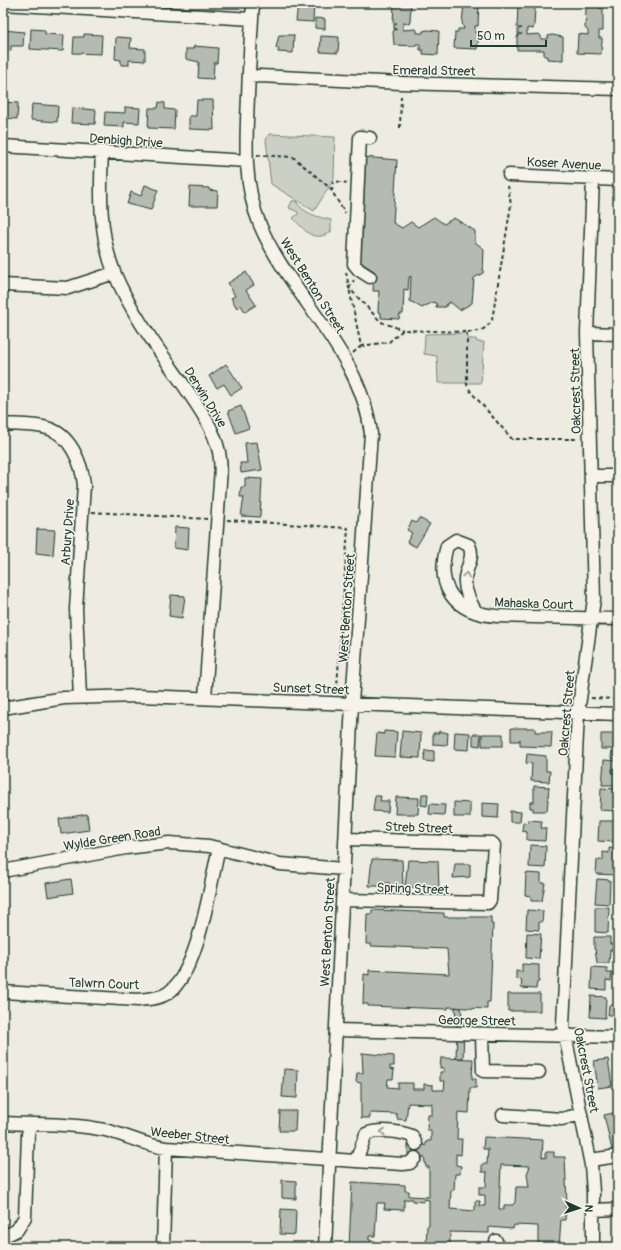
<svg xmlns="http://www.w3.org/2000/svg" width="621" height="1250" font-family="Pangolin,sans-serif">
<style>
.green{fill:#cccfc4;stroke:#76867c}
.building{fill:#b5bbb0;stroke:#1f3d34;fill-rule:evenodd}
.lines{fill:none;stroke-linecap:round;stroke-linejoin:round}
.minor-casing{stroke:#1f3d34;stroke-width:15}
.path{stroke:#1f3d34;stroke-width:2;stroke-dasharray:4 3;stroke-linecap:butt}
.minor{stroke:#f7f3e8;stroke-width:12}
.oneway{stroke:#8b988e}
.labels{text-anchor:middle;stroke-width:3;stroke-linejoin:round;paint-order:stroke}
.street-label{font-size:13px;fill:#1f3d34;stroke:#f7f3e8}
</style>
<rect width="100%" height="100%" fill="#eeece1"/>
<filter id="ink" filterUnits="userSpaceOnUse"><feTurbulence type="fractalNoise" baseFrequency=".025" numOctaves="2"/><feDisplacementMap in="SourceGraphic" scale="8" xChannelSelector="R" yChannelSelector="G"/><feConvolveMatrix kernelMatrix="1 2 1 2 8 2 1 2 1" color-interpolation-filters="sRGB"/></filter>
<g filter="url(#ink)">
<path class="green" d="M269 134 335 137 334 179 314 211 271 184 266 140Z
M292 201H296C303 214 319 217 331 220V232C312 243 306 231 293 218L298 214V212L289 208Z
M465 333 469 339H476L477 342H484L481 383H438L437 356 424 354 425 334Z"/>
<path class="building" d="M306 3H314L313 22 296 21 298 4 306 5Z
M394 3H411L410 21 409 24 403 23V30L415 29 417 30V33H423V31L427 30 439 31 438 55 423 54V50H420V44H416V46L394 45 393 32 394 30 397 29H394V24L397 23H393Z
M464 3H479L478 26H475V33H478L479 36 477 49 454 48 455 32H458V29H464L462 23Z
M520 3H529V5H534L535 8 534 26 533 29 527 28V35L539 34 541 36V39H548V36L552 35 563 37V60L547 59V56H544V50H517V38L518 35 522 34H518V29L522 28H517L518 5H523Z
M593 3H603L602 7 599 8H603V31H599V38H602V41L601 54 577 53 578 34 588 35V31L585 28 586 9 588 7H593Z
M315 18 325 19V29L315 28Z
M31 29 45 30V34L64 35 63 51 30 49Z
M3 30 24 32 23 46H11V51L3 50Z
M84 34 102 35 101 54 73 53 74 37H84Z
M279 35H294L293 53 278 52 279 48H276Z
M321 36 339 37 338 53 320 52Z
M116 37 131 38 130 48 145 49V61L129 60V65H121V60L115 59Z
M194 46 218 48 217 63H214L213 79 198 78 199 62 186 59V49H193Z
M197 100H213L214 130 189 129V116H196Z
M3 102 18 103 17 119 3 118Z
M159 102 165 103V109L175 110 174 129 148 128 149 108H158Z
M32 104 58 106 57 122 31 120Z
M125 107 140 108 139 123 124 122V127L104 126 105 112 125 113Z
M72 108 96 110 95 124 71 123Z
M363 157 397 160 393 223 402 228 411 222 418 227 434 217 444 224 454 218 475 231V242L484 249 483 273 474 278 472 303 460 310 450 302 446 305V307H436L437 304 433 302 422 308 410 301 411 276 409 277 408 290 404 289 403 314H400L399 319 381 318V313L378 312 379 291H373L374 271 358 261Z
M145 185 158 190 151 210 127 204 131 192 141 196Z
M190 187 209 188V190L218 191 217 206H189Z
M246 272 254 285 246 290 256 305 245 312 241 305 237 308 231 298 235 296 228 283Z
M226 364 242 388 231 395 224 384 217 388 209 376Z
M241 406 249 428 236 433 228 411Z
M257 442 262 470 241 473 240 463H247L245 443Z
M245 478 262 479 260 517 241 516 244 497H240L241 487H245Z
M419 518 430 524 416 547 407 542 412 533 407 530 412 521 416 523Z
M175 527 189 528 188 550 174 548Z
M37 529 55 530 53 555 36 553Z
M171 595 185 596 182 618 169 616Z
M511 728H535V732H552L551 747 520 746V739L519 741H511Z
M384 731 397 732 395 757 375 756 377 733 384 734Z
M402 731 421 733 420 758 400 757Z
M439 731 448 733 447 745 433 744V733H439Z
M455 732 470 733 469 750 454 749Z
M473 734H481L480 746 473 745Z
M482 734H503V746H482Z
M601 734H618V759L611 758 612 749H601Z
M425 750 434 751V762L424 761Z
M527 754 546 756V771H550L549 782 531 781 532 764 526 763Z
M604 760 617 761V769H612V772H618V785H602Z
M534 786 549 787 547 811H533V808H530V802H534Z
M601 788 617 789 616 811 600 810Z
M422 794H428L427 806 421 805Z
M375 796H381L380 801H389L388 812 373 811Z
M396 797 419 798 418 814H395Z
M454 802 470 803V817H454Z
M482 803 499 804 498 818 482 817Z
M430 804 445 805 444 815 429 814Z
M510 811 521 812 520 822H510Z
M87 814 89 830 61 834 59 819Z
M528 820 542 821 541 828H546L545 841 527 840V832L522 831 523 822 528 823Z
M599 821H615L614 842 598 841Z
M530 845 546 846 545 868 529 867Z
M609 848 618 849 617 875 596 874 597 860H603V852L609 853Z
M372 859 402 860 403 886H389V883H383V886H369Z
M408 860 438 861 439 888 405 887Z
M455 864H470V877L453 878Z
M526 873 541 874V883H545L542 901H531V896L525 895Z
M71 879 73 893 48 897 46 883Z
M597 879 610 880 609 904 595 903Z
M595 907H609L608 933 595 932Z
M372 910 444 913V917H491V924H493L490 1002H487V1009L448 1007V1009L368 1006V1004H363L364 974 369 975V970L449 974 447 949 371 946V944H366L367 914H372Z
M527 910 543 911 542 922H539V930L526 929Z
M527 933 541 934 539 959 526 958Z
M594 937H610V944H613V950H610L609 963H597L595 949H594Z
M522 964 539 965V982H537L536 989 521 988 522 980 516 979V971L522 972Z
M592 967 607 968V973H612L611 981 606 980V990L591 989Z
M616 983H618V995H615Z
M508 994H540V1011H508Z
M591 996 606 997 605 1018 590 1017Z
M609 1005H616V1015H608Z
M455 1007 461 1008 464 1030 463 1058H456L457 1031Z
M362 1053 394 1056V1066H390V1069L394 1070 393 1079H388L387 1087 398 1088V1083H413V1089H424V1084L433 1085V1090H444L445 1081H440V1072H444V1068H440L441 1058 473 1059 472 1079H476V1088H470L469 1113 458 1112 457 1139H462L461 1155 456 1154V1165L461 1166 460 1174H455L454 1190H451L450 1209 475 1211V1201H480L479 1206H485V1195H479V1187H486L487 1172H482V1164H487L488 1149H483L484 1137 543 1140 542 1157 546 1158V1152H554V1157H565L567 1204H566L565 1220H561L559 1247H538V1226L514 1225 513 1229 489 1227V1233L450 1232V1247H426L427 1226H429V1200L424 1199V1202L413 1201V1199H409L404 1200V1210L384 1209 385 1203H377L375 1236H369V1240L375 1241V1247H349L352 1182 405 1185V1191H409V1196L429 1197V1167H426L424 1157 422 1159 408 1158V1144H423L425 1146 427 1141H431V1130H427L428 1115H432V1104L408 1103 406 1120 397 1119V1114L370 1113V1118H361V1083L356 1082 357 1073H363ZM501 1165 530 1166 527 1174 529 1187H516L515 1202 513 1205H504V1209H499Z
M608 1059 612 1086 598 1088 594 1061Z
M616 1061H618V1077H615Z
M284 1069 298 1070 297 1098 282 1097Z
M280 1111H296L295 1131H279Z
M618 1112V1149L612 1150 604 1115Z
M282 1180 296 1181V1199L282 1198Z
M281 1209 296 1210 295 1235 280 1234Z
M616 1216H618V1247H616Z"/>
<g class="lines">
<g class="minor-casing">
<path id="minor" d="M253 3C251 34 249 65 248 97 246 140 243 184 260 225 291 298 362 353 371 434L352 703 325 1247
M3 4 252 19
M249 77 260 76 401 83 618 89
M370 138 360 137 354 264 359 270 370 277
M3 146 247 161
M102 152C100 193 99 233 114 272 130 311 156 346 180 380 195 402 213 425 219 452 221 462 221 472 220 482L205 698
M509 175 618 180
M593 179 587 333 594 599 578 713 563 1025 591 1165 593 1192V1247
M3 285 68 288 114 273
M587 333 618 334
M3 424C17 425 33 424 47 428 70 434 82 463 84 485L76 609 80 697
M591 476H618
M476 612C470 602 464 590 465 579 466 566 475 558 469 545L456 540 447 546C435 587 454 613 497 616L618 619
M3 708 64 698 140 696 618 714
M3 871 126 848 169 843 209 846 280 864 344 869
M342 900 488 903 490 900 494 845 492 843 346 839
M3 992 138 1000C148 999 159 999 168 993 199 971 210 884 219 848
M336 1030 618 1037
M482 1034 483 1071 539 1072
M503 1115 562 1119 581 1114
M3 1123C36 1125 72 1123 105 1130 126 1135 144 1145 166 1148L356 1161
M415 1158 410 1163 403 1164 356 1161 366 1134C379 1129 399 1131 412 1136L416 1144
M590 1160 618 1156
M593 1210 618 1209
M3 1237 17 1230 25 1217 28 1134 30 1125
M163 1247 166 1148
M495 1247 496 1241"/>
</g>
<path class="path" d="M400 128 401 96
M257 155 293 157 330 188 345 213
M332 191 333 181 347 183
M346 272 349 288 381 322 403 330
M468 332C479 332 486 330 492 320L511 205 508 186
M361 346 389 342 403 330 467 332V385L471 392 512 439H578
M353 353 361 346 349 288 354 280
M92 512 207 519
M227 520 348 528 337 687
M591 698 618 699"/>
<use href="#minor" class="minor"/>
</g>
<defs><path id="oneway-chevron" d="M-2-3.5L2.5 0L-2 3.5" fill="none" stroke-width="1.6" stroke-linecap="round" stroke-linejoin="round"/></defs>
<g class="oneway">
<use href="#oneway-chevron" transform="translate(466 575) rotate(-81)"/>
<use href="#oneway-chevron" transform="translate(383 1132) rotate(180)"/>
</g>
</g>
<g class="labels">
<g class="street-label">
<text transform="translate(434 70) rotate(1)" y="5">Emerald Street</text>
<text transform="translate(126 140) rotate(4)" y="5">Denbigh Drive</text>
<text transform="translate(564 163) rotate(3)" y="5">Koser Avenue</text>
<text transform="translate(313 285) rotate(58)" y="5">West Benton Street</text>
<text transform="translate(575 391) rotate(-91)" y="5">Oakcrest Street</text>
<text transform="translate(206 397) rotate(58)" y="5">Derwin Drive</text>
<text transform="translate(67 532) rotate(-86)" y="5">Arbury Drive</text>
<text transform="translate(534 603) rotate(2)" y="5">Mahaska Court</text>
<text transform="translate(346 608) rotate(-86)" y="5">West Benton Street</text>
<text transform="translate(311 688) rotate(2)" y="5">Sunset Street</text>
<text transform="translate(566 713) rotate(-85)" y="5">Oakcrest Street</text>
<text transform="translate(419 827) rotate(2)" y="5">Streb Street</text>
<text transform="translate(112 838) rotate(-9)" y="5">Wylde Green Road</text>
<text transform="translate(413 888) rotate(2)" y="5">Spring Street</text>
<text transform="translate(327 932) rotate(-87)" y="5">West Benton Street</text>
<text transform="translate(104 983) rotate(2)" y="5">Talwrn Court</text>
<text transform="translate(477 1020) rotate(1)" y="5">George Street</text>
<text transform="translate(587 1070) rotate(79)" y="5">Oakcrest Street</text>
<text transform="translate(190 1135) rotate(6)" y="5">Weeber Street</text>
</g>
</g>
<rect width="621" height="1250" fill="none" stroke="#f7f3e8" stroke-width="16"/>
<rect x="8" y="8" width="605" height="1234" fill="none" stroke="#1f3d34" stroke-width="1.5" filter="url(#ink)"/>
<g transform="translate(579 1208) rotate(93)" stroke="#f7f3e8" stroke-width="3" paint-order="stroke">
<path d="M0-3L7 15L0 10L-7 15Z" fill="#1f3d34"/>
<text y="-6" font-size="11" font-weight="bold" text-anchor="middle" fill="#1f3d34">N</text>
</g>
<path d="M471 40v6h75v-6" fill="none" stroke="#1f3d34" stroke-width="2"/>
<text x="477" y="40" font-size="12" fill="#1f3d34" stroke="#f7f3e8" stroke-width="3" paint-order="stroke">50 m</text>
</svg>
